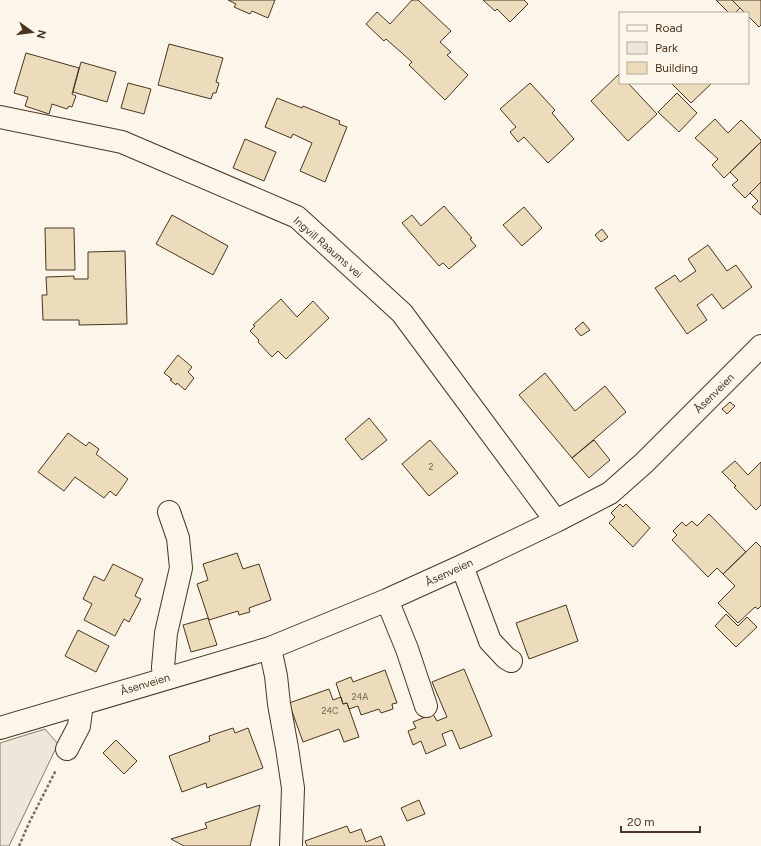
<svg xmlns="http://www.w3.org/2000/svg" width="761" height="846" font-family="Figtree,sans-serif">
<style>
.green{fill:#ede6d9;stroke:#887966}
.building{fill:#ecdcbc;stroke:#4a3520}
.lines{fill:none;stroke-linecap:round;stroke-linejoin:round}
.minor-casing{stroke:#4a3520;stroke-width:24}
.path{stroke:#7f6f5c;stroke-width:2.5;stroke-dasharray:3 2;stroke-linecap:butt}
.minor{stroke:#fbf6e9;stroke-width:22}
.labels{text-anchor:middle;stroke-width:3;stroke-linejoin:round;paint-order:stroke}
.number-label{font-size:9px;fill:#725f47}
.street-label{font-size:11px;fill:#4a3520;stroke:#fbf6e9}
</style>
<rect width="100%" height="100%" fill="#fbf6e9"/>
<path class="green" d="M45 729 58 744 9 846H0V743Z"/>
<path class="building" d="M228 0H275L268 18 252 11 250 14 234 7 236 4Z
M412 0H418L451 31 440 42 451 52 447 55 468 75 445 100 409 65 412 62 386 39 384 41 366 24 377 12 390 24Z
M483 0H524L528 4 510 22 497 9 495 11Z
M716 0H732L740 8 735 13H729Z
M732 0H761V25L759 27 748 16V13H745Z
M169 44 223 58 216 82 219 83 216 93H213L211 99 158 85Z
M26 53 79 68 72 94 76 96 72 107 69 106 67 109 52 104 49 114 25 106 28 97 14 93Z
M81 62 116 72 107 102 73 92Z
M619 74 620 83H628L657 114 628 141 591 101Z
M128 83 151 89 144 114 121 108Z
M530 83 555 110 552 113 574 139 548 163 524 137 518 142 510 132 516 127 500 109Z
M671 83H712L691 103Z
M677 93 697 113 679 132 658 112Z
M277 98 302 108 303 106 340 121 339 124 347 127 325 182 300 171 312 143 293 134 291 138 265 127Z
M715 119 728 133 741 120 761 140V142L724 178 712 165 718 159 695 138Z
M245 139 276 152 264 181 233 168Z
M761 142V182L745 198 732 185 738 180 730 172Z
M761 182V215L752 207 758 201 750 193Z
M444 206 472 238 470 239 476 246 449 269 443 263 439 266 402 223 412 215 421 226Z
M524 207 542 228 522 246 503 225Z
M172 215 228 246 213 275 156 244Z
M45 228H74L75 270H46Z
M602 229 608 237 601 242 595 235Z
M708 245 727 271 736 265 752 287 723 309 712 294 697 305 707 320 687 334 655 288 675 275 680 282 696 271 688 259Z
M125 251 127 324 79 325V320H43L42 295H47L46 277 74 276V279H88V252Z
M281 299 297 317 313 301 329 318 286 359 278 351 272 357 258 342 259 340 250 331 255 326 253 325Z
M583 322 590 330 581 336 575 329Z
M178 355 192 367 188 372 194 378 185 390 177 383 176 385 170 380 172 379 164 373Z
M545 373 575 411 605 386 626 412 572 458 519 395Z
M730 402 735 406 727 414 722 409Z
M369 418 387 440 362 460 345 439Z
M68 433 86 446 89 442 99 449 96 454 128 479 116 496 110 491 104 498 75 477 64 491 38 472Z
M430 440 458 473 429 496 402 464Z
M594 440 610 460 589 478 572 458Z
M735 461 748 475 761 462V505L756 510 734 487 736 486 722 472Z
M620 504 623 507 626 504 650 528 633 547 609 523 615 517 611 513Z
M709 514 746 552 723 574 717 568 708 577 672 540 677 535 673 531 682 522 686 526 692 521 697 526Z
M756 542 761 547V606L758 609 755 607 738 623 718 603 735 586 723 574Z
M237 553 243 569 259 564 271 600 249 608 250 612 239 615 238 611 209 620 197 584 208 580 203 564Z
M113 564 143 579 135 596 141 599 129 622 124 619 115 636 84 620 92 604 83 599 94 576 104 581Z
M566 605 578 641 529 659 516 623Z
M726 614 738 626 747 617 757 627 736 647 715 626Z
M208 618 217 645 191 652 183 625Z
M78 630 109 646 96 672 65 656Z
M464 669 492 736 460 749 452 730 442 734 446 745 426 754 421 741 413 745 408 731 416 728 413 722 433 714 437 721 447 717 432 682Z
M385 670 397 703 392 704 393 709 381 713 379 709 361 715 358 706 349 709 347 703 343 704 336 683 351 677 353 682Z
M329 689 333 700 341 697 343 704 347 703 359 737 344 742 339 729 303 742 289 703Z
M233 728 235 733 248 728 263 768 207 788 206 783 182 792 169 756 210 741 209 736Z
M116 740 137 761 124 774 103 753Z
M419 800 425 814 407 821 401 808Z
M260 805 250 846H184L171 839 207 828 205 823Z
M347 826 350 833 361 829 366 842 381 836 385 846H307L305 841Z"/>
<g class="lines">
<g class="minor-casing">
<path id="minor" d="M0 117 122 142 297 217 402 313 556 521
M462 566 490 641 506 658 511 661
M387 600 407 649 426 706
M270 648 276 676 279 704 287 748 293 788 291 846
M164 679 163 667 166 633 181 568 178 538 169 512
M0 728 270 648 387 600 462 566 556 521 610 493 644 463 761 346
M67 749 79 726 82 704"/>
</g>
<path class="path" d="M19 846 29 823 56 770"/>
<use href="#minor" class="minor"/>
</g>
<g class="labels">
<g class="number-label">
<text x="431" y="470">2</text>
<text x="360" y="700">24A</text>
<text x="330" y="714">24C</text>
</g>
<g class="street-label">
<text transform="translate(328 247) rotate(41)" y="4">Ingvill Raaums vei</text>
<text transform="translate(714 393) rotate(-45)" y="4">Åsenveien</text>
<text transform="translate(449 572) rotate(-25)" y="4">Åsenveien</text>
<text transform="translate(145 684) rotate(-17)" y="4">Åsenveien</text>
</g>
</g>
<rect x="619" y="12" width="130" height="72" fill="#fbf6e9" stroke="#b4a999"/>
<rect x="627" y="25" width="20" height="6" fill="#fbf6e9" stroke="#b4a999"/>
<text x="655" y="32" font-size="12" fill="#4a3520">Road</text>
<rect x="627" y="42" width="20" height="12" fill="#ede6d9" stroke="#b4a999"/>
<text x="655" y="52" font-size="12" fill="#4a3520">Park</text>
<rect x="627" y="62" width="20" height="12" fill="#ecdcbc" stroke="#b4a999"/>
<text x="655" y="72" font-size="12" fill="#4a3520">Building</text>
<g transform="translate(32 32) rotate(104)" stroke="#fbf6e9" stroke-width="3" paint-order="stroke">
<path d="M0-3L7 15L0 10L-7 15Z" fill="#4a3520"/>
<text y="-6" font-size="11" font-weight="bold" text-anchor="middle" fill="#4a3520">N</text>
</g>
<path d="M621 826v6h79v-6" fill="none" stroke="#4a3520" stroke-width="2"/>
<text x="627" y="826" font-size="12" fill="#4a3520" stroke="#fbf6e9" stroke-width="3" paint-order="stroke">20 m</text>
</svg>
